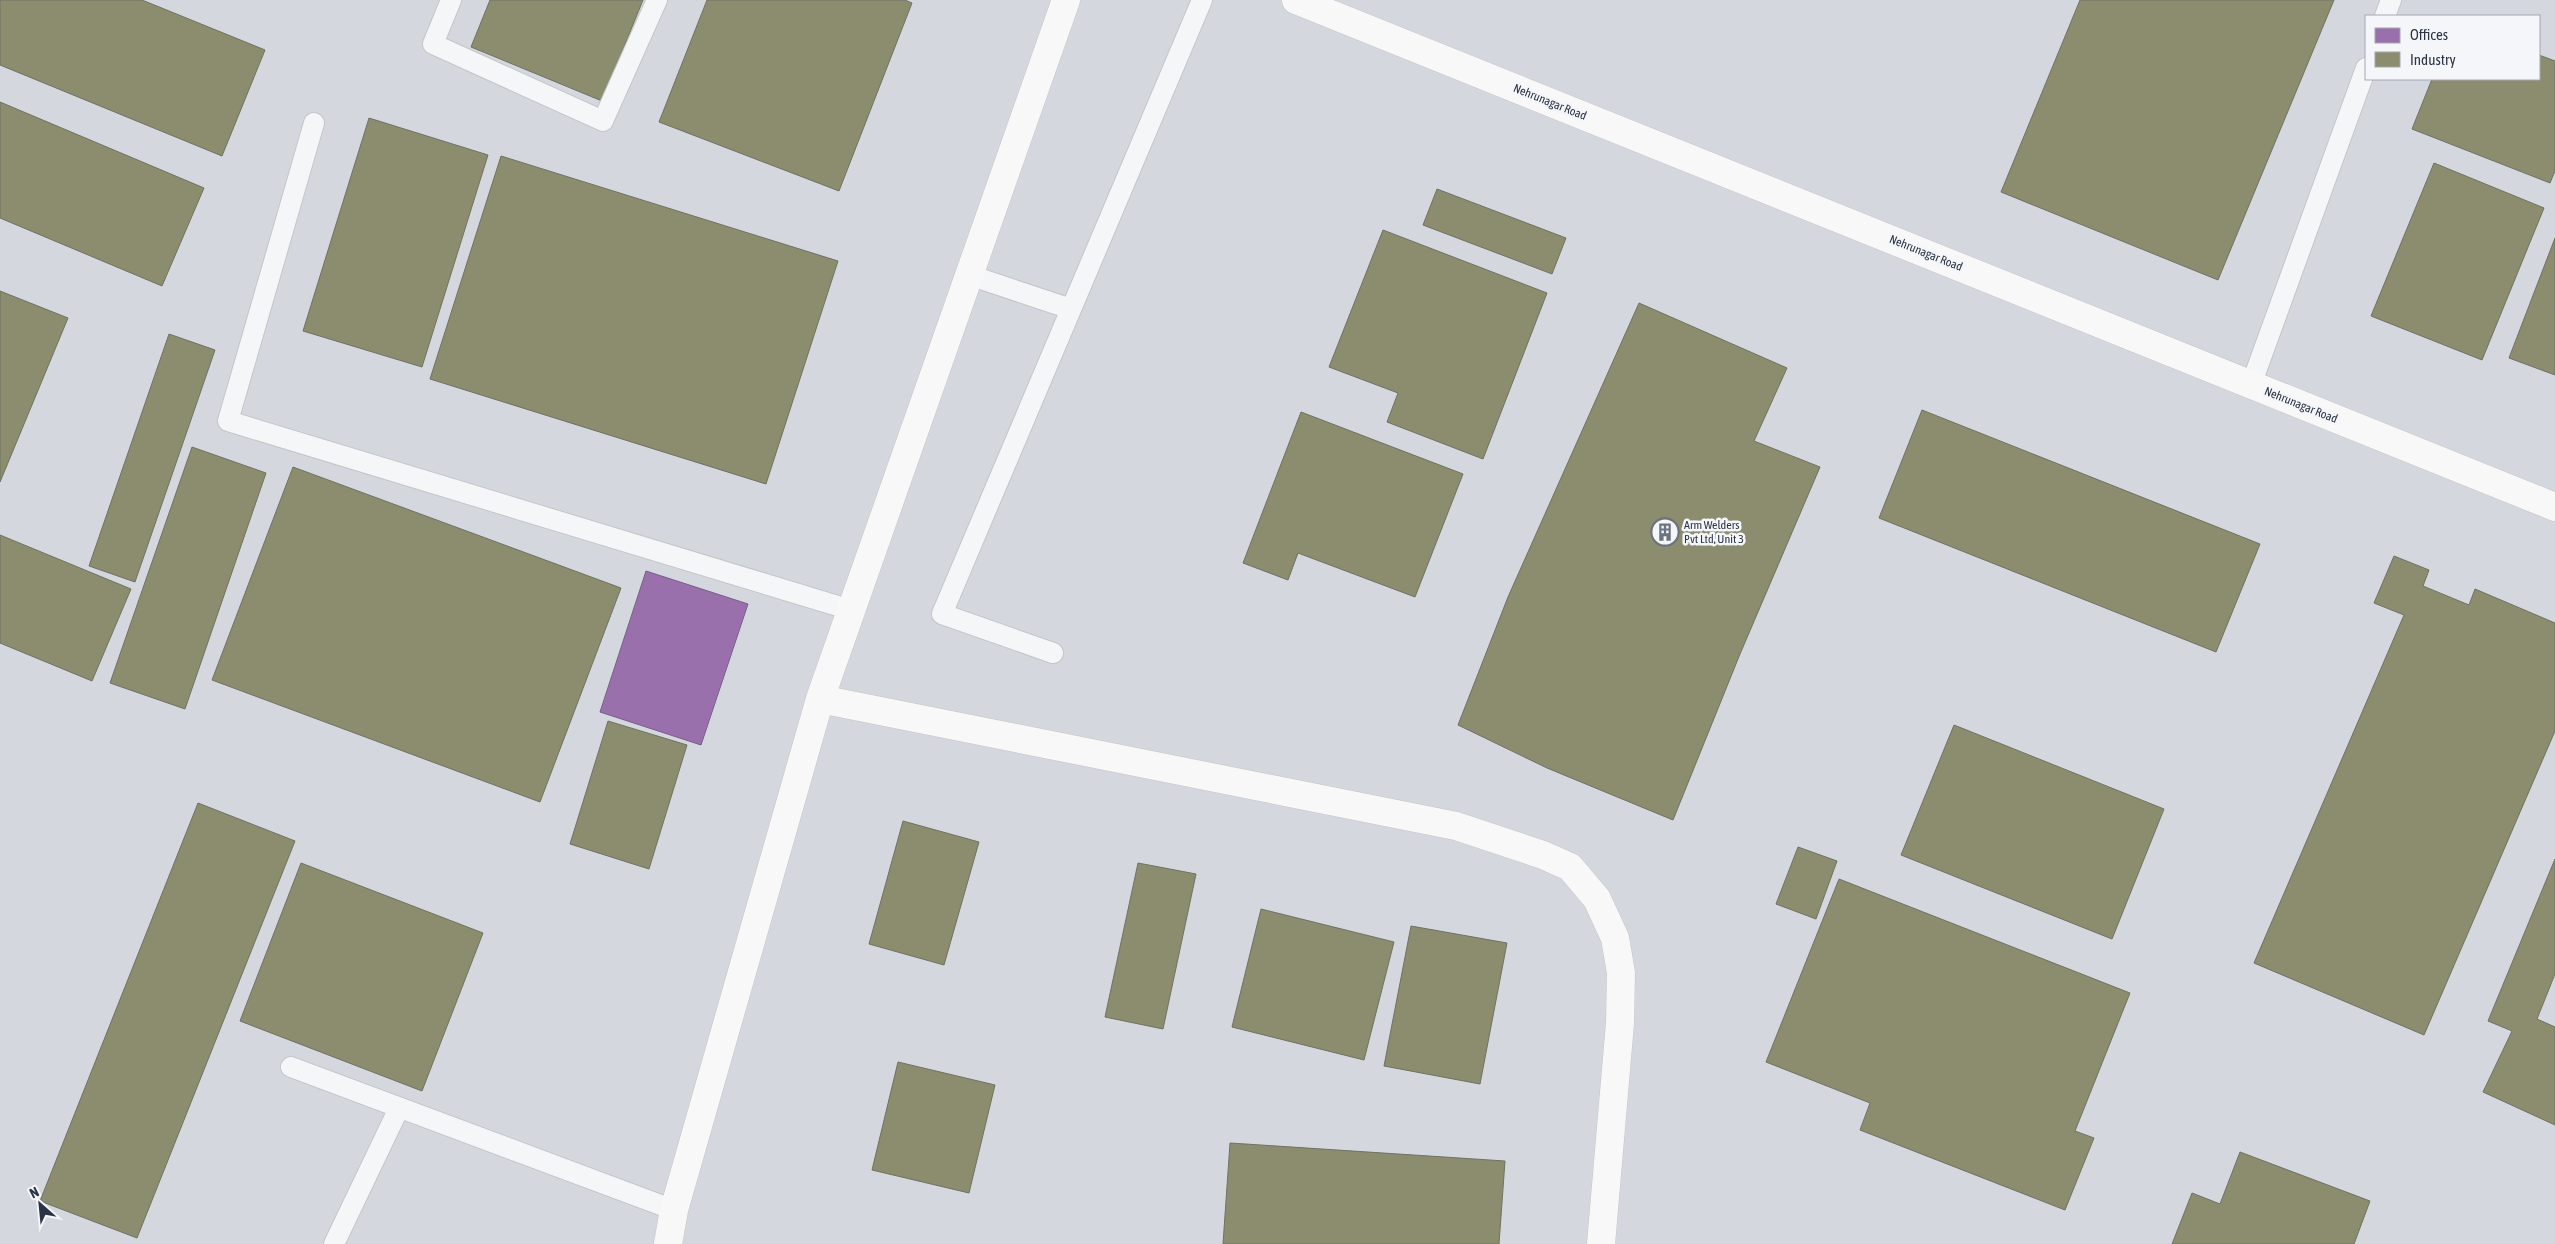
<svg xmlns="http://www.w3.org/2000/svg" width="2555" height="1244" font-family="'Asap Condensed',sans-serif">
<style>
.built{fill:#d4d7dd;fill-rule:evenodd}
.offices{fill:#9970ab;stroke:#785e8c}
.industry{fill:#8c8c6e;stroke:#6f7262}
.lines{fill:none;stroke-linecap:round;stroke-linejoin:round}
.lane-casing{stroke:#c4c6c8;stroke-width:22}
.secondary-casing{stroke:#c4c6c8;stroke-width:29}
.lane{stroke:#f5f6f7;stroke-width:20}
.secondary{stroke:#f8f8f8;stroke-width:28}
.labels{text-anchor:middle;stroke-width:5;stroke-linejoin:round;paint-order:stroke}
.street-label{font-size:12px;fill:#2b3445;stroke:#f4f6f9}
.poi-label{font-size:12px;fill:#2b3445;stroke:#f4f6f9;text-anchor:start}
</style>
<rect width="100%" height="100%" fill="#e6e8ea"/>
<path class="built" d="M0 0H2555V1244H0ZM2366 16H2539V79H2366Z"/>
<path class="offices" d="M646 571 748 604 701 745 600 712Z"/>
<path class="industry" d="M0 0H142L265 50 222 156 0 65Z
M490 0H643L602 101 471 47Z
M707 0H905L912 3 839 191 659 122Z
M2080 0H2334L2218 280 2001 192Z
M2539 55 2555 61V171L2550 183 2412 129 2432 79H2539Z
M0 102 204 188 162 286 0 218Z
M369 118 488 155 422 367 303 331Z
M501 156 838 261 766 484 430 379Z
M2434 163 2544 208 2482 360 2371 316Z
M1437 189 1566 238 1552 274 1423 225Z
M1383 230 1547 293 1483 459 1387 422 1398 393 1329 367Z
M2555 238V375L2509 358Z
M0 291 68 318 0 482Z
M1639 303 1787 368 1754 441 1820 467 1740 654 1673 820 1547 768 1458 725 1508 597Z
M169 334 215 350 135 582 89 566Z
M1922 410 2260 544 2216 652 1879 518Z
M1301 412 1463 474 1415 597 1298 553 1288 580 1243 563Z
M192 447 266 473 185 709 110 683Z
M293 467 621 588 540 802 212 680Z
M0 535 131 589 92 681 0 643Z
M2394 556 2429 570 2423 586 2469 605 2475 589 2555 623V731L2424 1035 2254 963 2404 615 2374 603Z
M608 721 687 745 649 869 570 844Z
M1954 725 2164 809 2112 939 1901 855Z
M198 803 295 841 137 1238 40 1201Z
M903 821 979 842 944 965 869 944Z
M1798 847 1837 861 1816 919 1776 904Z
M2555 859V974L2537 1019 2555 1027V1125L2483 1092 2512 1031 2488 1021Z
M301 863 483 933 422 1091 240 1021Z
M1138 863 1196 874 1163 1029 1105 1017Z
M1839 879 2130 993 2075 1131 2094 1138 2065 1210 1860 1130 1870 1103 1766 1062Z
M1261 909 1394 942 1364 1060 1232 1027Z
M1411 926 1507 943 1480 1084 1384 1066Z
M898 1062 995 1085 969 1193 872 1170Z
M1230 1143 1505 1161 1499 1244H1223Z
M2240 1152 2370 1201 2354 1244H2172L2192 1193 2220 1204Z"/>
<g class="lines">
<g class="lane-casing">
<path id="lane" d="M451 0 433 44 603 121 657 0
M2385 16 2391 0
M314 123 228 421 851 610
M969 275 1071 309
M2251 385 2366 68
M1053 653 942 614 1202 0
M291 1067 674 1210
M334 1244 399 1108"/>
</g>
<g class="secondary-casing">
<path id="secondary" d="M1296 0 2555 507
M820 699 1456 826 1543 855 1570 867 1597 899 1615 938 1621 973 1620 1023 1601 1244
M668 1244 674 1210 820 699 1066 0"/>
</g>
<use href="#lane" class="lane"/>
<use href="#secondary" class="secondary"/>
</g>
<defs>
<g id="building-ring" transform="scale(1.4375)"><circle r="9.5" fill="#f4f6f9" stroke="#6c737f" stroke-width="1.5"/><path d="M-4-6H4V6H1V3H-1V6H-4ZM-2.5-4.3h1.7v1.8h-1.7ZM.8-4.3h1.7v1.8H.8ZM-2.5-1h1.7V.8h-1.7ZM.8-1h1.7V.8H.8Z" fill="#6c737f"/></g>
</defs>
<g fill-rule="evenodd">
<use href="#building-ring" x="1665" y="532"/>
</g>
<g class="labels">
<g class="street-label">
<text transform="translate(1550 102) rotate(22)" y="4">Nehrunagar Road</text>
<text transform="translate(1926 253) rotate(22)" y="4">Nehrunagar Road</text>
<text transform="translate(2301 405) rotate(22)" y="4">Nehrunagar Road</text>
</g>
<g class="poi-label">
<text x="1684" y="529">Arm Welders<tspan x="1684" dy="14">Pvt Ltd, Unit 3</tspan></text>
</g>
</g>
<rect x="2365" y="15" width="175" height="65" fill="#f4f6f9" stroke="#a4a8b1"/>
<rect x="2375" y="28" width="25" height="15" fill="#9970ab" stroke="#a4a8b1"/>
<text x="2410" y="40" font-size="15" fill="#2b3445">Offices</text>
<rect x="2375" y="52" width="25" height="15" fill="#8c8c6e" stroke="#a4a8b1"/>
<text x="2410" y="65" font-size="15" fill="#2b3445">Industry</text>
<g transform="translate(40 1204) rotate(333)" stroke="#f4f6f9" stroke-width="4" paint-order="stroke">
<path d="M0-4L9 19L0 12L-9 19Z" fill="#2b3445"/>
<text y="-8" font-size="14" font-weight="bold" text-anchor="middle" fill="#2b3445">N</text>
</g>
</svg>
